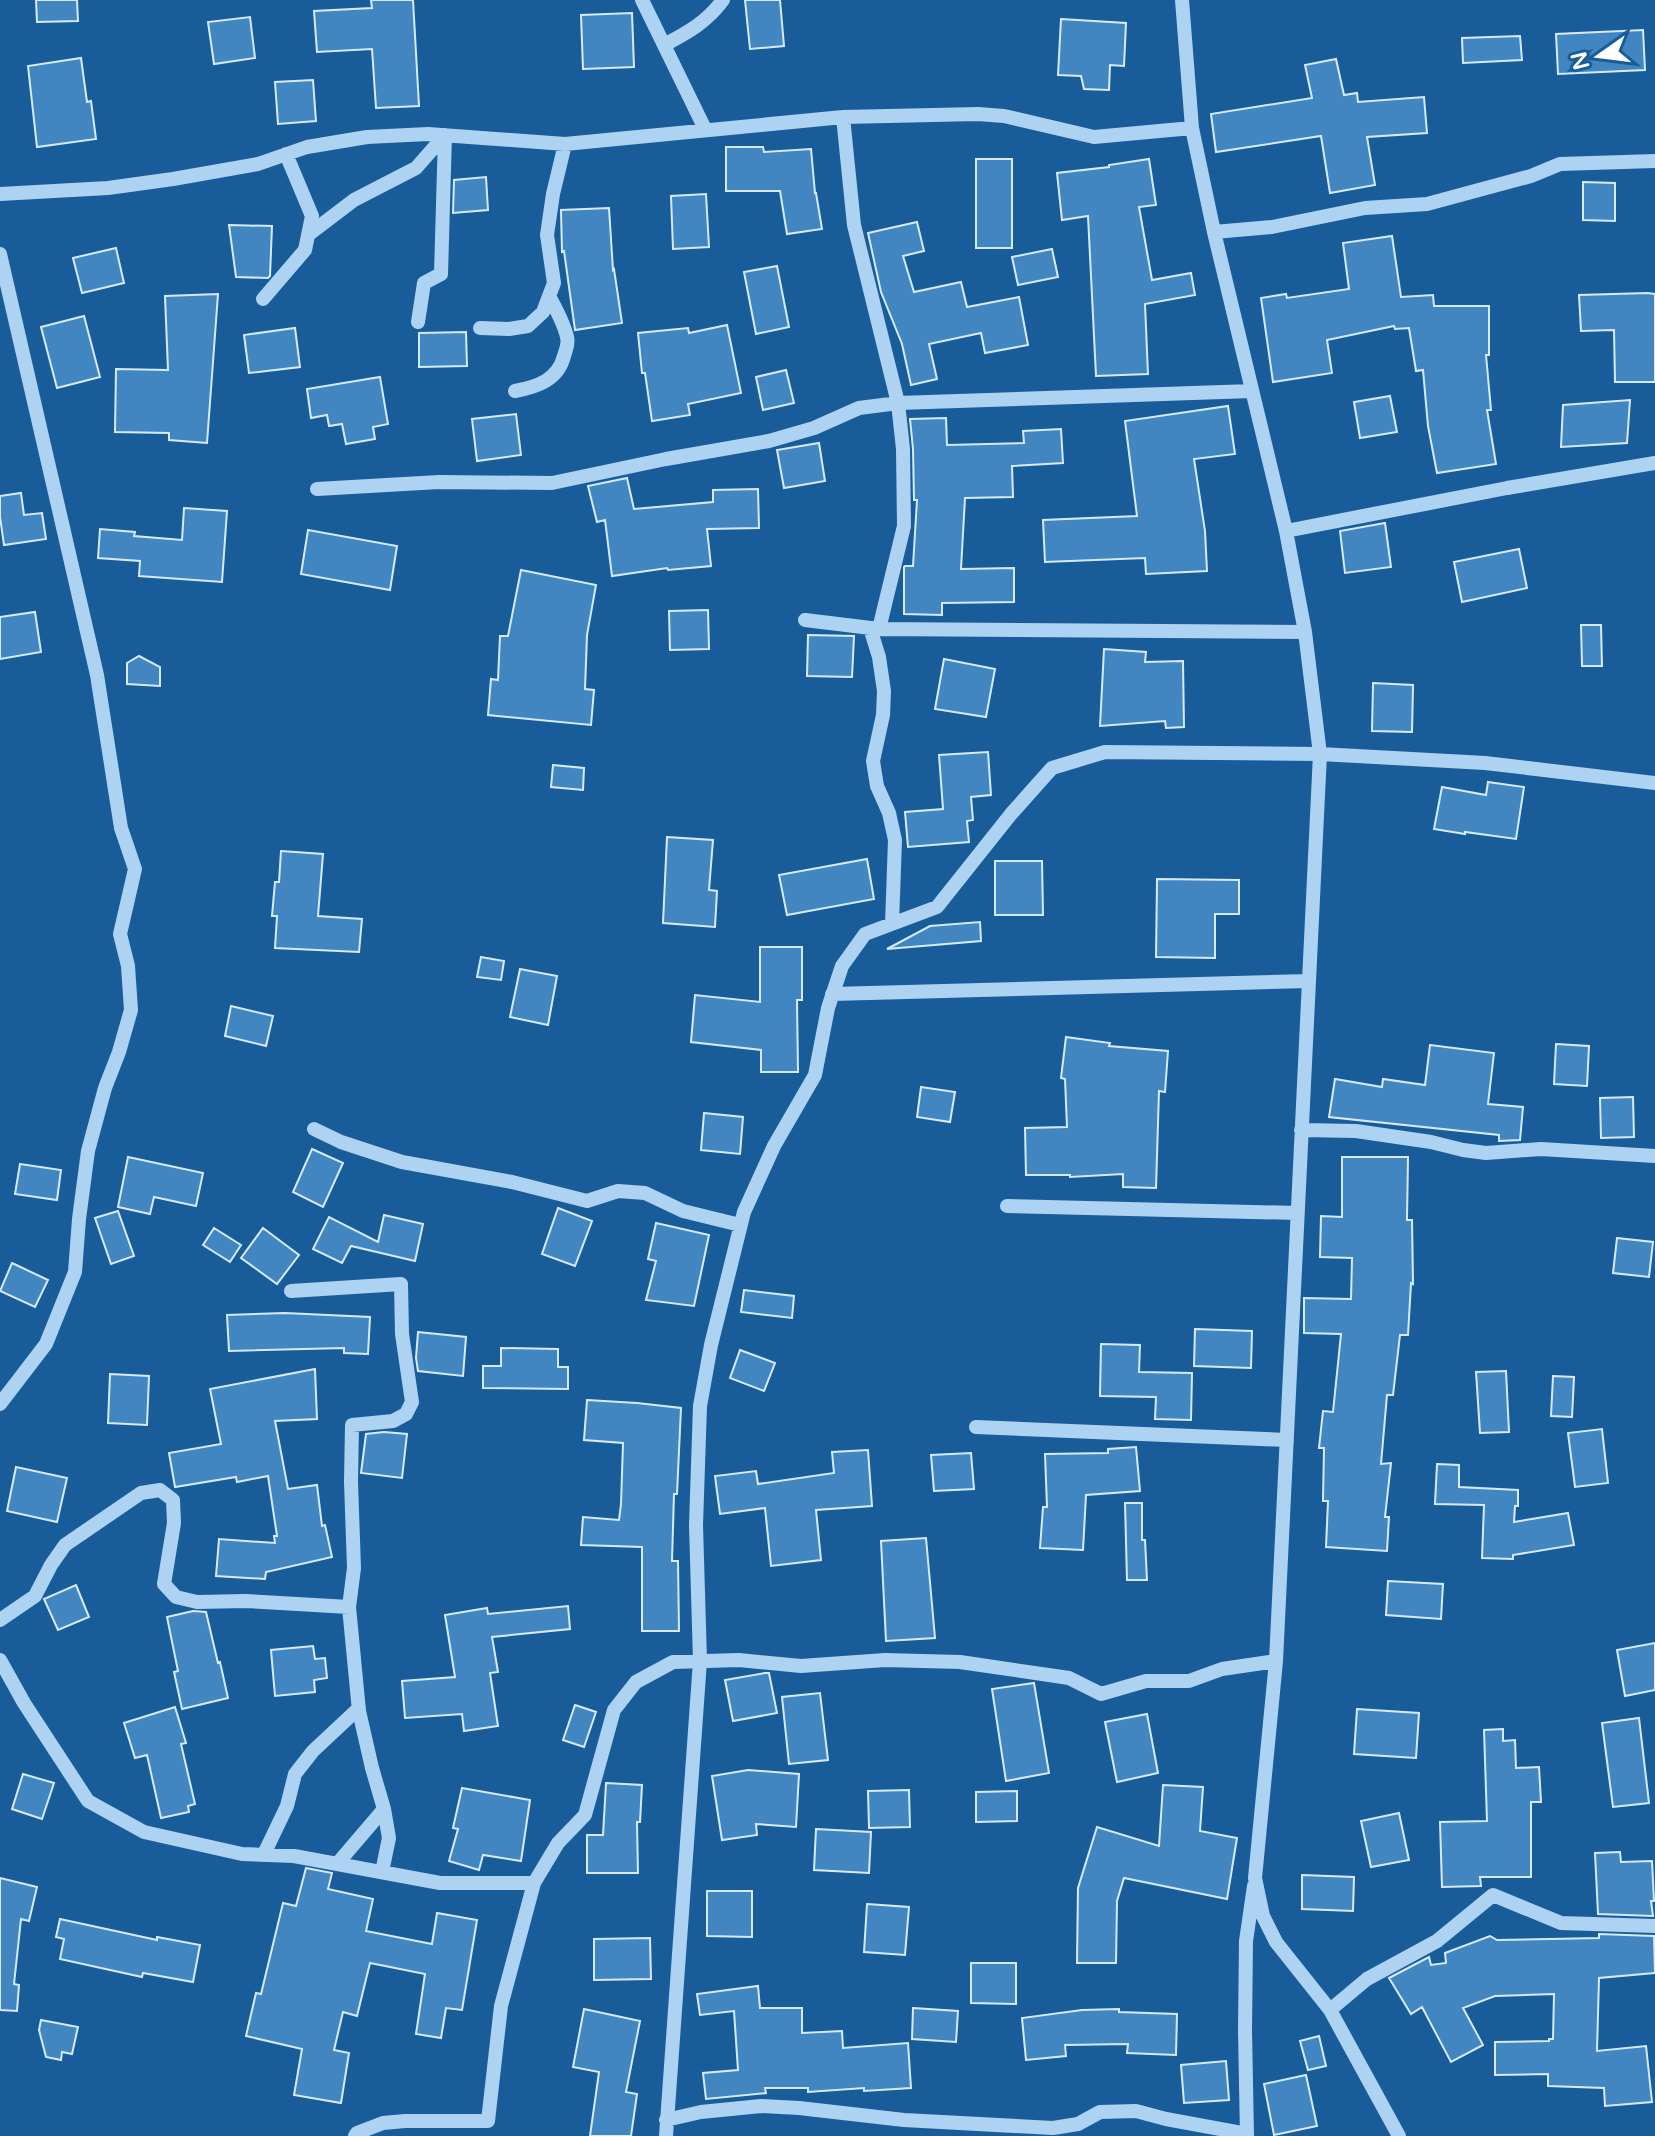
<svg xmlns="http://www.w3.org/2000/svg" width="1655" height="2136" font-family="'Varela Round',sans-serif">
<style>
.building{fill:#4186c1;stroke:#d6eafc;stroke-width:2}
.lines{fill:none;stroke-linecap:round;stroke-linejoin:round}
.minor{stroke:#aed3f2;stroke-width:14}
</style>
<rect width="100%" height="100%" fill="#185d9a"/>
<path class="building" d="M36 0H77L78 21 37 22Z
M371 0H413L419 106 376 108 372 49 317 52 314 11 372 8Z
M745 0H780L784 46 750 49Z
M632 13 634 67 583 69 581 15Z
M250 17 255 58 214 64 208 22Z
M1061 19 1126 23 1124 66 1110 65 1109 90 1084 89 1081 76 1058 75Z
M1643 30 1645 70 1558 74 1556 34Z
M1520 36 1522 60 1463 63 1462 38Z
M81 58 87 102 91 101 96 139 37 147 28 66Z
M1336 59 1344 95 1357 93 1358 102 1424 97 1427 133 1367 137 1375 185 1330 193 1321 136 1216 152 1211 114 1312 98 1305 65Z
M313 80 316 121 278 124 275 82Z
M726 147H763L764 152 811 149 815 193H816L822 229 787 234 780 191H726Z
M976 159H1012V248H976Z
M1149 159 1156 205 1139 207 1152 280 1191 273 1195 295 1145 304 1148 374 1096 376 1088 216 1062 220 1057 173 1109 167V165Z
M486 177 488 210 453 213 454 180Z
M1583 182 1615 183V221L1583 220Z
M706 194 709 247 673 249 671 196Z
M609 208 613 270 614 269 622 323 575 330 564 251 562 252 561 210Z
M917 222 924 251 903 256 914 292 961 282 967 307 1019 297 1028 345 985 353 981 333 929 344 937 379 911 385 902 344 881 292 868 233Z
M229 225 272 226 270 276 268 278 236 277Z
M1392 236 1401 297 1433 295 1434 306H1489V355H1486L1491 410H1487L1496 464 1437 473 1428 426 1423 370 1416 371 1409 328 1395 329 1394 326 1327 340 1332 373 1273 382 1261 298 1286 294 1287 298 1349 289 1343 243Z
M116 248 124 283 82 293 73 258Z
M1052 249 1058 277 1018 285 1012 257Z
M777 266 789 327 756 334 744 272Z
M1648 293 1655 294V382H1615L1614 330 1581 331 1579 295Z
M218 294 207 443 169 440V433L115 432 116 369 168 370 165 296Z
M84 316 100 377 57 388 41 327Z
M727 325 741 393 688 404 690 415 652 421 645 373H642L638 333 688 328 689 333Z
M295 328 300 367 249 373 244 335Z
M466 332 467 366 419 367V333Z
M786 370 794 403 763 410 756 377Z
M380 377 388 424 373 427 375 439 346 444 342 424 329 426 327 415 311 418 307 389Z
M1390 396 1397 432 1360 438 1354 402Z
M1630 400 1627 443 1561 447 1563 405Z
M1228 406 1235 454 1194 459 1205 531 1207 571 1146 574 1145 558 1045 562 1043 520 1137 516 1125 421Z
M516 414 521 455 477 461 472 419Z
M946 418 947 445 1024 443 1023 431 1061 429 1063 463 1012 466 1013 497 965 498 961 569 1014 568V602L942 603V615L904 614V567L905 566H913L917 500H914L913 449 910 419Z
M819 443 825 481 784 488 777 450Z
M627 478 634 509 713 502V490L758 489 759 528 707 529 711 566 668 570 667 568 612 576 605 520 597 522 588 486Z
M21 493 24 515 42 513 46 539 4 545 0 517V496Z
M184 508 227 511 222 582 139 576 140 561 98 558 100 529 135 532 134 536 182 540Z
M1385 523 1391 567 1345 573 1340 531Z
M308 530 397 546 390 590 301 574Z
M1519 549 1527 588 1462 602 1454 562Z
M521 570 596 585 587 635 585 689 594 690 591 725 488 715 491 679 498 680 500 636H508Z
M708 610 709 649 670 650 669 611Z
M35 612 41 652 0 659V617Z
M1581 625H1601L1602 666H1582Z
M808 635 854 636 852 677 807 676Z
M1104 649 1146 652 1145 662 1183 661 1184 727 1166 728 1165 721 1100 726Z
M139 656 160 667V686L127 684V663Z
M944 659 995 669 986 717 935 709Z
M1373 683 1413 685 1412 732 1372 731Z
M988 752 991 795 971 797 973 820 967 821 969 842 908 847 905 812 943 809 939 755Z
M553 765 584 768 583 790 551 787Z
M1488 782 1524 787 1516 839 1465 832V834L1434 829 1442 787 1486 795Z
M667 837 713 840 709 890 717 891 715 927 663 923Z
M281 851 323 854 318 916 362 919 359 952 275 948 277 916H272L275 882H279Z
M867 859 874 899 787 915 779 875Z
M995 861H1042L1043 915H995Z
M1157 879 1239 880V914H1215V958L1156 957Z
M980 922 981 941 887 949 930 926Z
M760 947H802V1000H797L798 1072H761V1050L691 1042 695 995 760 1002Z
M481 957 504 961 501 980 477 977Z
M520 969 557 976 548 1025 510 1017Z
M231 1006 273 1016 266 1046 225 1036Z
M1066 1037 1110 1043 1109 1046 1168 1051 1165 1092 1159 1091 1156 1188 1123 1187V1174L1070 1177V1175H1026L1025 1128 1067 1127 1065 1079 1061 1078Z
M1556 1044 1589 1046 1587 1086 1554 1084Z
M1430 1045 1494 1053 1488 1104 1523 1107 1520 1140 1499 1141V1135L1329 1117 1335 1079 1382 1087 1383 1079 1425 1085Z
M921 1087 955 1092 950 1122 917 1117Z
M1633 1097 1634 1137 1601 1138 1600 1098Z
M704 1113 743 1117 740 1154 701 1150Z
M312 1149 343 1163 323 1207 293 1192Z
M128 1157 203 1173 196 1206 154 1197 150 1214 118 1207Z
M1342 1157H1408L1407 1220H1412L1413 1284 1411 1283 1408 1335H1400L1393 1395H1387L1381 1464 1391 1463 1385 1517H1389L1387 1551 1326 1547 1328 1501H1323L1324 1448H1319L1323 1411 1333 1412 1341 1334 1304 1333V1298L1351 1299 1352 1258 1320 1257 1321 1216 1342 1217Z
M20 1164 61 1170 57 1200 15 1194Z
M558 1208 592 1221 575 1266 542 1254Z
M118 1211 134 1256 111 1264 95 1218Z
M384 1215 423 1224 415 1261 351 1246 342 1263 313 1249 329 1217 378 1242Z
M656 1223 709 1235 694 1306 646 1300 656 1261 648 1259Z
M214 1228 241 1245 230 1262 203 1245Z
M263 1228 299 1255 277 1284 241 1258Z
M1617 1238 1653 1242 1649 1277 1613 1273Z
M12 1263 48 1280 35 1307 0 1291Z
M744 1290 794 1296 792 1318 741 1312Z
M285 1313 370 1317 368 1354 344 1353V1348L229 1351 227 1315Z
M1195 1329 1252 1331 1251 1368 1194 1366Z
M418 1332 466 1337 463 1376 418 1371 416 1358Z
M1101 1344 1140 1345 1139 1372 1192 1373 1191 1420 1155 1419 1156 1397 1100 1396Z
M501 1348 558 1349V1367H568V1389L483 1388V1366H501Z
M740 1350 775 1363 764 1391 730 1378Z
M315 1369 317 1419 275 1421 288 1489 317 1485 322 1526 325 1525 332 1557 266 1572 265 1579 216 1576 219 1539 275 1543 274 1536H277L268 1476 237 1482 236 1477 175 1487 169 1453 221 1444 210 1389Z
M1506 1371 1509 1432 1480 1433 1476 1372Z
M110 1374 149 1376 147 1425 108 1423Z
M1553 1376 1574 1377 1572 1417 1551 1416Z
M587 1400 637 1403 681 1408 677 1494H674L672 1561H678L679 1631H642V1547L581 1545 583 1517 619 1520 621 1504 623 1443 584 1440Z
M1602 1429 1608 1483 1575 1487 1568 1433Z
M384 1432 407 1434 402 1478 361 1473 366 1434Z
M1136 1447 1140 1491 1086 1495 1083 1550 1040 1548 1043 1507H1047L1045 1454 1108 1453V1449Z
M868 1450 872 1506 816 1510 821 1560 771 1566 765 1508 720 1514 715 1476 756 1471 758 1484 834 1473 832 1452Z
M971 1453 974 1489 934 1491 931 1455Z
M1437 1464 1459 1465V1487L1518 1490V1506H1515L1514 1522 1568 1513 1574 1545 1513 1555V1559L1482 1558 1484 1505 1435 1504Z
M16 1467 67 1478 57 1522 7 1511Z
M1125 1503H1142V1540H1145L1147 1580H1127Z
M926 1538 935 1638 886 1641 881 1541Z
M1388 1581 1443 1584 1441 1619 1386 1615Z
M76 1585 89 1617 58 1630 44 1599Z
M568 1606 570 1629 492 1637 498 1672 490 1673 498 1726 464 1731 462 1714 405 1718 402 1681 455 1677 445 1615 487 1608 488 1614Z
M193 1611 206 1612 218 1663 220 1662 228 1698 182 1709 174 1672 178 1671 167 1617Z
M1655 1643V1690L1625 1696 1617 1650Z
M313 1646 315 1659 325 1658 327 1678 314 1680 315 1692 275 1696 271 1650Z
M765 1673H769L777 1713 733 1721 725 1680Z
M1034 1683 1049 1773 1006 1781 992 1689Z
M820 1693 828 1760 789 1764 782 1697Z
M575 1705 596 1712 584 1747 563 1740Z
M175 1707 186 1743 181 1744 195 1804 188 1806 189 1812 161 1818 147 1755 135 1758 124 1723Z
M1357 1709 1419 1713 1416 1758 1354 1754Z
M1147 1714 1158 1773 1117 1782 1105 1722Z
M1639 1718 1649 1803 1613 1807 1602 1723Z
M1503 1729V1741L1515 1740 1516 1768 1539 1767 1541 1802H1531V1877H1480L1481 1886 1442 1887 1440 1822 1487 1821 1484 1730Z
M748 1770 799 1774 796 1827 756 1824 757 1835 722 1840 712 1776Z
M23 1774 54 1783 42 1819 12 1809Z
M606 1783 642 1785 640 1822H637L638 1873H587V1835H603Z
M1163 1785 1203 1787 1200 1831 1237 1838 1227 1899 1124 1878 1117 1901 1116 1963H1077L1078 1888 1097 1827 1159 1846Z
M462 1788 530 1800 521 1861 483 1855 479 1870 449 1861 458 1829 453 1828Z
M909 1790 910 1827 869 1828 868 1791Z
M1017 1791V1821L976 1822V1792Z
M1399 1813 1409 1860 1371 1867 1361 1821Z
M816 1829 871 1832 869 1873 814 1870Z
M1620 1852 1621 1862 1652 1861 1654 1901H1651L1653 1916 1598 1914 1595 1853Z
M306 1868 332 1873 328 1889 373 1899 366 1931 432 1944 437 1913 477 1920 462 2010 446 2008 441 2038 416 2034 425 1974 370 1963 357 2016 343 2012 334 2050 349 2053 341 2103 294 2095 302 2049 246 2036 256 1993 261 1994 283 1903 296 1906Z
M1302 1875 1354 1877 1353 1911 1302 1909Z
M0 1878 37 1887 29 1921 21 1919 14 1984 19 1985 17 2011 0 2010Z
M707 1891H752V1937L707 1936Z
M867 1904 909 1907 905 1955 864 1952Z
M60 1919 157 1940V1937L200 1945 193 1982 143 1973 142 1977 60 1959 64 1939 56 1937Z
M1599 1934 1654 1936 1655 1973 1599 1978 1597 2051 1646 2046 1652 2102 1605 2106 1604 2088 1548 2086V2074L1495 2075V2042L1549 2041V2039H1553L1554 1994 1495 1996 1463 2008 1483 2045 1451 2062 1422 2007 1411 2014 1389 1978 1429 1957 1431 1965 1446 1963 1445 1953 1490 1936 1497 1940 1599 1938Z
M650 1938 651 1979 594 1980V1939Z
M971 1963H1016V2004L971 2003Z
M758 1986 760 2008H802V2033L842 2031 843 2048 908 2043 911 2088 864 2091V2088L808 2092V2088H765L766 2093 706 2099 703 2073 738 2070 734 2011 700 2015 697 1994Z
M913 2008 958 2011 956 2042 912 2039Z
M584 2009 640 2021 626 2092 637 2094 631 2136H590L599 2072 573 2067Z
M1119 2009V2012L1177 2014 1176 2055 1127 2053 1128 2044 1065 2045 1066 2056 1026 2060 1022 2018 1082 2010Z
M41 2020 78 2027 72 2054 62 2052 61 2060 46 2057 39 2030Z
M1319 2036 1326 2066 1308 2070 1300 2041Z
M1226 2061 1229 2100 1184 2103 1181 2065Z
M1306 2075 1317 2126 1274 2135 1264 2084Z"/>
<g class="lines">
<path class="minor" d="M642 0 705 129
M1182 0 1192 128 1214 232 1286 531 1305 632 1320 754 1276 1661 1255 1878 1263 1916 1276 1942 1330 2010 1399 2136
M664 45C687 33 707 22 723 0
M843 117 854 225 898 403 1252 391
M0 194 108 188 173 179 258 164 307 147 367 137 428 134 565 144 843 117 978 114 1004 116 1094 137 1192 128
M1214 232 1272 227 1365 208 1427 204 1531 176 1560 164 1655 161
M308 235 354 200 416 168 445 135
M0 254 97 675 121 828 135 869 120 934 128 966 131 1010 119 1052 105 1088 88 1151 79 1219 75 1272 46 1344 0 1404
M263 299 305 250 312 216 286 154
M418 322 424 283 441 274 445 135
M480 328 509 329 528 326 543 312 554 283 547 235 553 194 565 144
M515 391C537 387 558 380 564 356 566 349 569 344 567 337 564 323 556 309 549 296
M317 489 439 482 552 483 666 459 769 441 814 428 859 408 898 403 903 449 904 526 879 629
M1286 531 1507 488 1655 463
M805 620 879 629 1305 632
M870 628 879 657 884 691 883 715 873 761 877 786 889 813 895 840 892 924
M832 994 1308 981
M314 1129 341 1142 402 1162 512 1182 587 1201 618 1191 645 1193 683 1211 740 1225
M1301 1130 1356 1131 1431 1142 1463 1150 1486 1153 1541 1149 1655 1156
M1007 1206 1297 1213
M291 1291 401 1284 402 1334 412 1402 406 1414 393 1421 352 1425 351 1482 354 1568 349 1607 359 1711 372 1768 384 1809 389 1838 382 1872
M976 1427 1287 1440
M0 1620 35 1596 51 1565 65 1545 141 1493 160 1490 173 1500 174 1523 164 1584 176 1597 197 1602 246 1601 349 1607
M0 1660 24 1703 88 1801 144 1832 242 1854 294 1856 440 1883H534
M264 1854 287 1806 295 1774 313 1751 359 1708
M337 1864 384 1809
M1330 2010 1367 1979 1437 1941 1493 1895 1561 1923 1655 1926
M666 2120 701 2112 761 2106 799 2108 904 2120 1053 2128 1078 2124 1100 2112 1136 2111 1166 2119 1247 2134
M355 2136 357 2133 383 2123 405 2121H488L501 2006 534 1883 558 1843 585 1815 614 1710 636 1682 673 1662 739 1660 801 1666 885 1660 960 1662 1069 1678 1101 1694 1146 1681H1189L1222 1669 1276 1661
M666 2136 700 1661 696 1525 700 1406 711 1345 744 1212 774 1146 815 1075 828 1008 842 966 865 934 937 907 1011 814 1052 768 1105 752 1320 754 1485 763 1655 783
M1247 2136 1245 2030 1246 1941 1254 1886"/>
</g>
<g transform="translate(1599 56) rotate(256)" stroke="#185d9a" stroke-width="6" paint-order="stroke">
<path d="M0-6L14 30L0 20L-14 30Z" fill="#ffffff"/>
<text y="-12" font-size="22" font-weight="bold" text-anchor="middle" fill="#ffffff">N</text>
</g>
</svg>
